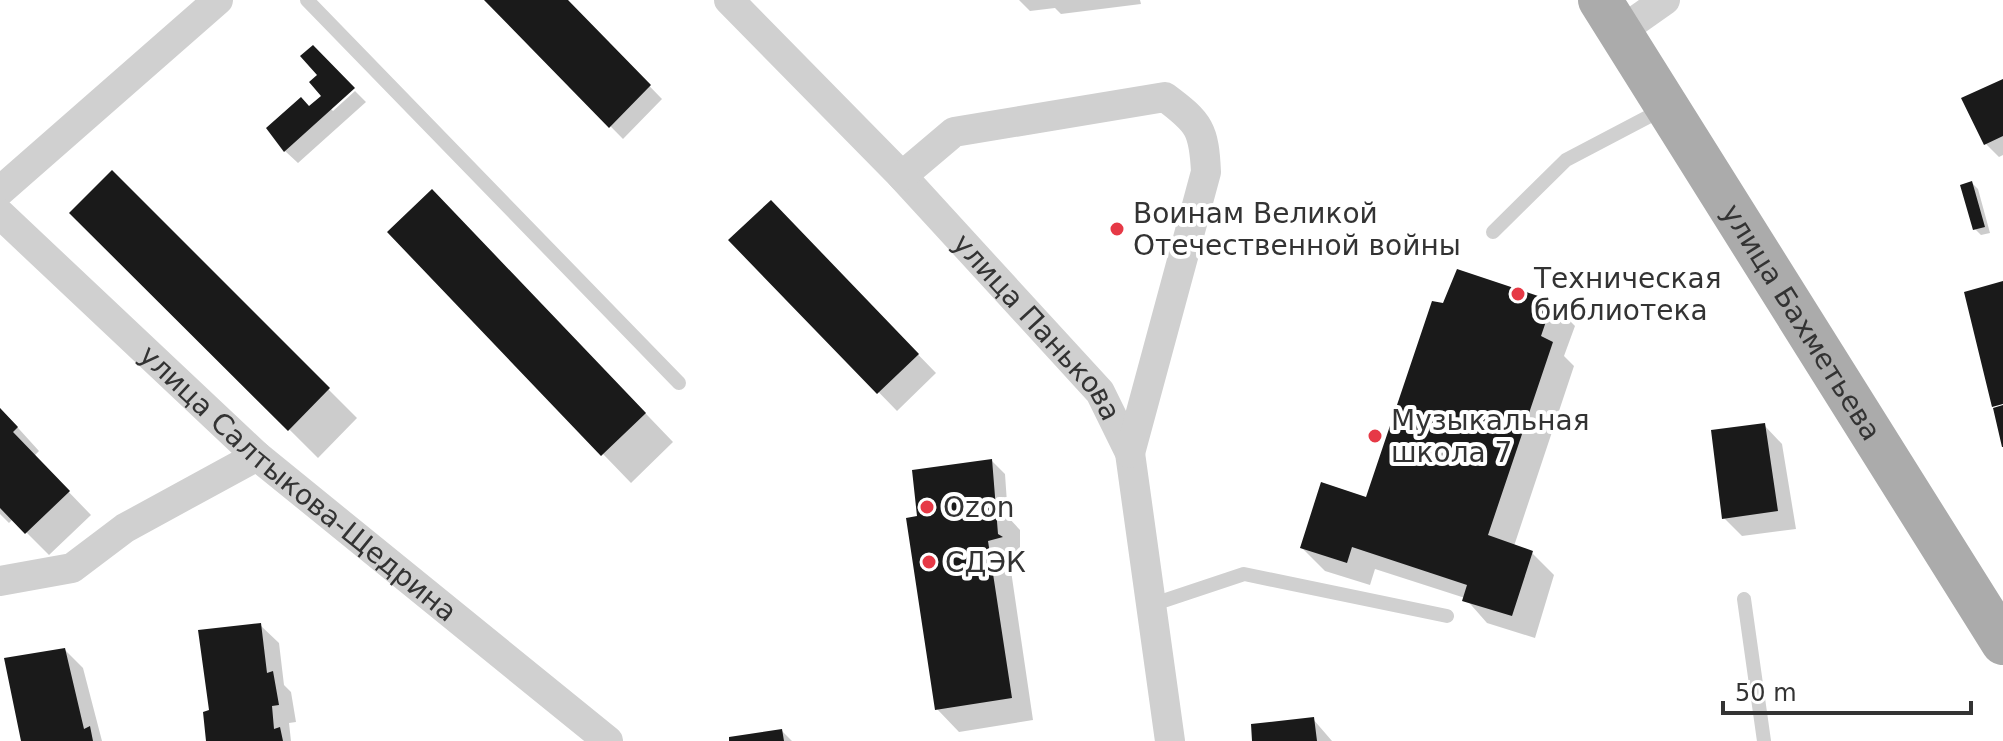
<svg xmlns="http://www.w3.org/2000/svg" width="2003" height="741" font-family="'DejaVu Sans',sans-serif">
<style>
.shadow{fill:#0003}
.building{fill:#1a1a1a}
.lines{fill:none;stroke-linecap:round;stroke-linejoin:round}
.service{stroke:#d0d0d0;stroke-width:14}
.minor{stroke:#d0d0d0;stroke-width:30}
.primary{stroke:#ababab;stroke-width:44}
.poi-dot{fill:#e63946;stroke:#fff;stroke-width:3}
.labels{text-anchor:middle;stroke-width:8;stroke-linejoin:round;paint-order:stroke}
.poi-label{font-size:28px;fill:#333;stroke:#fff;text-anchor:start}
.street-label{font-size:28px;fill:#333;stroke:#fff}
</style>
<rect width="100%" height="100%" fill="#fff"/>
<path class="shadow" d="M486 0H566L662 99 623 139Z
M1019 0H1140L1141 4 1061 14 1055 8 1030 11Z
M312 48 330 108 333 111 355 91 366 102 298 163 285 151 310 109 323 96Z
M2003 81V155L1999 157 1986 144 1964 99Z
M112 173 357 418 318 458 72 213Z
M1972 183 1978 189 1990 233 1981 235 1975 229Z
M771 203 936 373 897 411 731 240Z
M460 220 673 442 631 483 389 232Z
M1552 303 1575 326 1564 356 1574 366 1514 546 1532 553 1554 575 1535 638 1487 623 1465 598 1375 569 1370 585 1325 571 1302 548 1367 499 1444 305Z
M0 408 39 451 34 456 91 515 49 555 13 519 9 523 0 514Z
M1764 425 1782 444 1796 529 1742 536 1724 518Z
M992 461 1005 474 1008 517 1020 530V557L1023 560 1010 564 1033 720 959 732 937 709 922 518Z
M260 625 279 643 284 685 291 692 296 722 289 723 291 741H208L212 711Z
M65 650 83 668 102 741H23Z
M1313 719 1332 741H1254Z
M782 731 792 741H732Z"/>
<path class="building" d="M484 0H568L651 85 609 128Z
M313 45 355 88 284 152 266 128 301 97 309 106 321 96 309 82 317 75 300 56Z
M2003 79V136L1984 145 1961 98Z
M112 170 330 388 288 431 69 213Z
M1972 181 1985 227 1973 230 1960 185Z
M432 189 646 413 601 456 387 232Z
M771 200 919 354 877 394 728 240Z
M1457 269 1553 301 1541 336 1553 342 1488 535 1533 551 1512 616 1462 601 1467 585 1352 547 1347 563 1300 548 1321 482 1366 497 1432 301 1443 303Z
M2003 281V404L1992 407 1964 292Z
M2003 405V447H2002L1993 408Z
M0 408 18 427 13 432 70 491 25 534 0 508Z
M1765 423 1778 511 1722 519 1711 430Z
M992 459 998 534 1003 537 988 541 1012 698 935 710 906 518 917 516 912 470Z
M261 623 267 673 273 671 279 705 272 706 274 729 280 727 283 741H206L203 712 209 710 198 630Z
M65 648 84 729 90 726 93 741H21L4 658Z
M1314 717 1317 741H1252L1251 724Z
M782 729 784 741H729V737Z"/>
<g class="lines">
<path class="service" d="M307 0 679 383
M1493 232 1566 160 1665 108
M1744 599 1764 741
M1151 605 1244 574 1447 616"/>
<g class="minor">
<path id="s1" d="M729 0 902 176 1100 392 1130 453 1170 741"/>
<path d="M1621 31 1665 0"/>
<path d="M902 176 954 132 1165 97C1200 123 1204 130 1206 172L1130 453"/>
<path d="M0 191 218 0"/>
<path id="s2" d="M0 214 257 456 608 741"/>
<path d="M0 581 72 568 125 528 257 456"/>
</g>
<path class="primary" id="s3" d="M1600 0 2003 643"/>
</g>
<g class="poi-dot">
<circle cx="1117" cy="229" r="8"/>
<circle cx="1518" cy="294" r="8"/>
<circle cx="1375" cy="436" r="8"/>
<circle cx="927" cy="507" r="8"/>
<circle cx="929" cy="562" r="8"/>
</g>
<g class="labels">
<g class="poi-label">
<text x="1133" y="223">Воинам Великой<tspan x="1133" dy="32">Отечественной войны</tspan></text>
<text x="1534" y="288">Техническая<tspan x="1534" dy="32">библиотека</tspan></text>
<text x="1391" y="430">Музыкальная<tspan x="1391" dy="32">школа 7</tspan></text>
<text x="943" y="517">Ozon</text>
<text x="945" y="572">СДЭК</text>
</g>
<g class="street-label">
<text dy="10" stroke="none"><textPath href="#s3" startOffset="380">улица Бахметьева</textPath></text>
<text dy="10" stroke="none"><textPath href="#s1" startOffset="450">улица Панькова</textPath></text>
<text dy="10" stroke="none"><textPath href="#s2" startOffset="402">улица Салтыкова-Щедрина</textPath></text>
</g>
</g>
<path d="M1723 701v12h248v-12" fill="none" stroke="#333333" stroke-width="4"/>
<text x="1735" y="701" font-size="24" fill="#333333" stroke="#ffffff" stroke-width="6" paint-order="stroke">50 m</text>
</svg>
